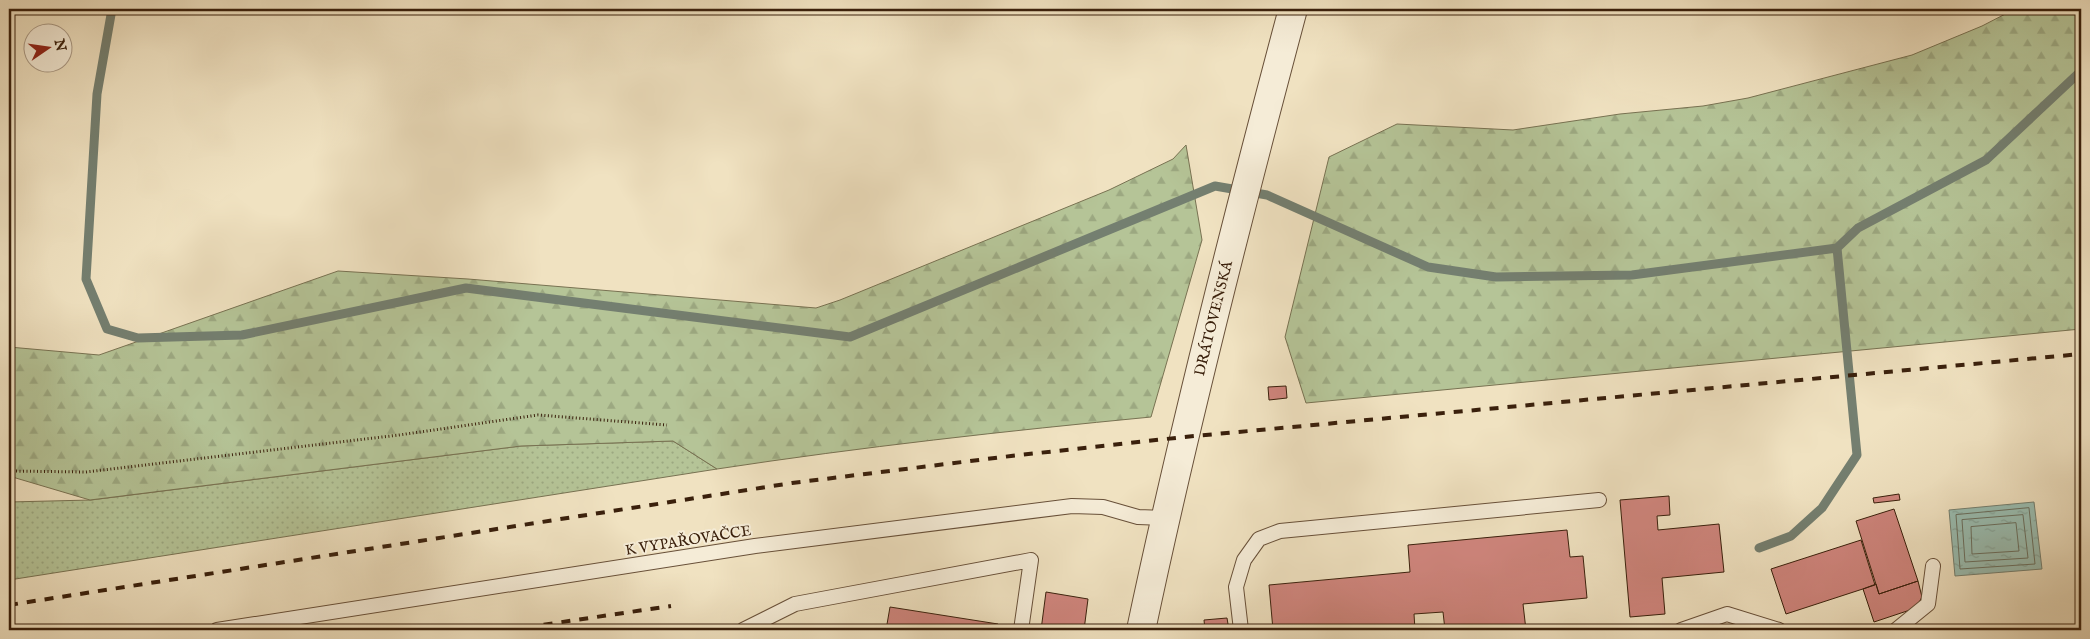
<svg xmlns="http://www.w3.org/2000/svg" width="2090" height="639" font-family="'IM FELL English',serif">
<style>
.grass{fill:url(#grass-dots);stroke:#787252}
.forest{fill:url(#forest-firs);stroke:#787252}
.water{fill:url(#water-ripples);stroke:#747f70}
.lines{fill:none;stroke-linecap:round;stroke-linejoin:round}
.shore{stroke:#6a6f5f;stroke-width:1}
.stream{stroke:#747f70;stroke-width:9}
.building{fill:#cf857d;stroke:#3a200c}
.service-casing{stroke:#685039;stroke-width:16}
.tertiary-casing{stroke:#685039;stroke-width:30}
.path{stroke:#3a200c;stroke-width:3;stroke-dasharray:1 2.5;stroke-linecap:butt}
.service{stroke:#f5ecd7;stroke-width:14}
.tertiary{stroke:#f5ecd7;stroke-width:28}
.rail{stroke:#3a200c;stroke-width:4;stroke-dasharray:9 9;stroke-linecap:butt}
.labels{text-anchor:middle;stroke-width:4;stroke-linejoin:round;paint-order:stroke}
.street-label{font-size:15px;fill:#3a200c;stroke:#f5ecd7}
</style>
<defs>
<pattern id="grass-dots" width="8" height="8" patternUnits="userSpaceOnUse" patternTransform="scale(1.25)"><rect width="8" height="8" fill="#b5c497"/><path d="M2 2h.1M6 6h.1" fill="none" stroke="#9ca881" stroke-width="1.8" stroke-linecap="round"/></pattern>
<pattern id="forest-firs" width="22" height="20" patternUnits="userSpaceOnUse" patternTransform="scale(1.25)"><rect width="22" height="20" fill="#b5c497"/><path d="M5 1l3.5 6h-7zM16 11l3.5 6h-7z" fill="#9ca881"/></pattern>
<pattern id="water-ripples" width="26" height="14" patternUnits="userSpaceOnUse" patternTransform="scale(1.25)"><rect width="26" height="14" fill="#9abeb2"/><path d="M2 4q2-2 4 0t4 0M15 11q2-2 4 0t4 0" fill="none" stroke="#85a398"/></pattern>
</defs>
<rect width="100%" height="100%" fill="#f0e2c1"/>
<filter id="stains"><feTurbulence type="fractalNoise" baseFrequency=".004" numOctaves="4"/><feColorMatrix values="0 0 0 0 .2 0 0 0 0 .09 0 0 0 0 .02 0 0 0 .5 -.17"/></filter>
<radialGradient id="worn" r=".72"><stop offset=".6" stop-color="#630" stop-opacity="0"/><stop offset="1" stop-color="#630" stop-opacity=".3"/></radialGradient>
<path class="grass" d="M673 441 717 469 9 580V502L91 500 521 446Z"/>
<path class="forest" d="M2015 9H2081V329L1306 403 1285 337 1329 157 1397 124 1513 130 1620 114 1703 106 1748 98 1912 55 1982 26Z
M1186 145 1202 240 1151 417C1006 431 861 447 717 469L673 441 521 446 90 500 9 476V347L99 355 338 271 468 279 816 308 840 300 1109 190 1173 159Z"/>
<path class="water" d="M2034 502 2042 569 1955 576 1949 510Z"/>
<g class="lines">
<path class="shore" d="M2029 508 2035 564 1960 569 1956 515Z
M2023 515 2028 558 1965 562 1962 520Z
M2016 523 2019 551 1972 554 1971 527Z"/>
<path class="stream" d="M112 9 97 94 86 279 107 329 138 338 242 335 466 288 850 337 1215 186 1267 195 1428 267 1496 277 1632 275 1837 248
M1759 548 1791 536 1822 508 1857 455 1837 248 1858 228 1986 160 2081 71"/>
</g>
<path class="building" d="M1286 386 1287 398 1269 400 1268 387Z
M1899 494 1900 500 1874 503 1873 498Z
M1669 496 1670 515 1657 516 1658 530 1719 524 1724 572 1662 578 1665 614 1630 617 1620 500Z
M1894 509 1918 581 1879 594 1856 521Z
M1567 530 1570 557 1583 556 1587 598 1523 604 1526 630H1445L1443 612 1414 614 1415 630H1273L1269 585 1410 572 1408 545Z
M1861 540 1875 585 1786 614 1771 569Z
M1918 581 1922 597 1916 608 1874 622 1863 589 1876 584 1879 594Z
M1046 592 1088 599 1084 630H1041Z
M890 607 998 624 997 630H886Z
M1227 618 1229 630H1205L1204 620Z"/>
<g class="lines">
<g class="service-casing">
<path id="service" d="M217 630 755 546 1072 506 1103 507 1138 517 1165 518
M743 630 795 604 1031 560 1021 630
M1241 630 1236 587 1244 560 1259 539 1280 531 1599 500
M1681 630 1727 614 1779 630
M1896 630 1928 604 1933 566"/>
</g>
<g class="tertiary-casing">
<g id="tertiary">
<path id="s1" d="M1141 630C1185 422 1238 215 1293 9"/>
</g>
</g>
<path class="path" d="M9 471 86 472 399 435 538 415 667 425"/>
<use href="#service" class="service"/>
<use href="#tertiary" class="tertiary"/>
<path class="rail" d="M9 605 792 483 1011 456 1184 437 2081 354
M508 630 671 606"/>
</g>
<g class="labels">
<g class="street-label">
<text dy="5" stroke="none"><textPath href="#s1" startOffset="320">DRÁTOVENSKÁ</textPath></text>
<text transform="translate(688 540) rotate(-9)" y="5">K VYPAŘOVAČCE</text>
</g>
</g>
<rect width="2090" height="639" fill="none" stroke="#f0e2c1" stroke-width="30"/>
<rect x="10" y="10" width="2070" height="619" fill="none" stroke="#3a200c" stroke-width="2.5"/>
<rect x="15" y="15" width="2060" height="609" fill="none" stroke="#3a200c"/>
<g transform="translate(48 48) rotate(77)"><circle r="24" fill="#f5ecd7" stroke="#aa9a86"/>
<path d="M0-4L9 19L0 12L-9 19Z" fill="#8f2418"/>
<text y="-8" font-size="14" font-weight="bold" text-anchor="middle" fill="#3a200c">N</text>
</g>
<rect width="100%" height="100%" filter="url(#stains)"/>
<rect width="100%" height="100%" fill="url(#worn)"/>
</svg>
